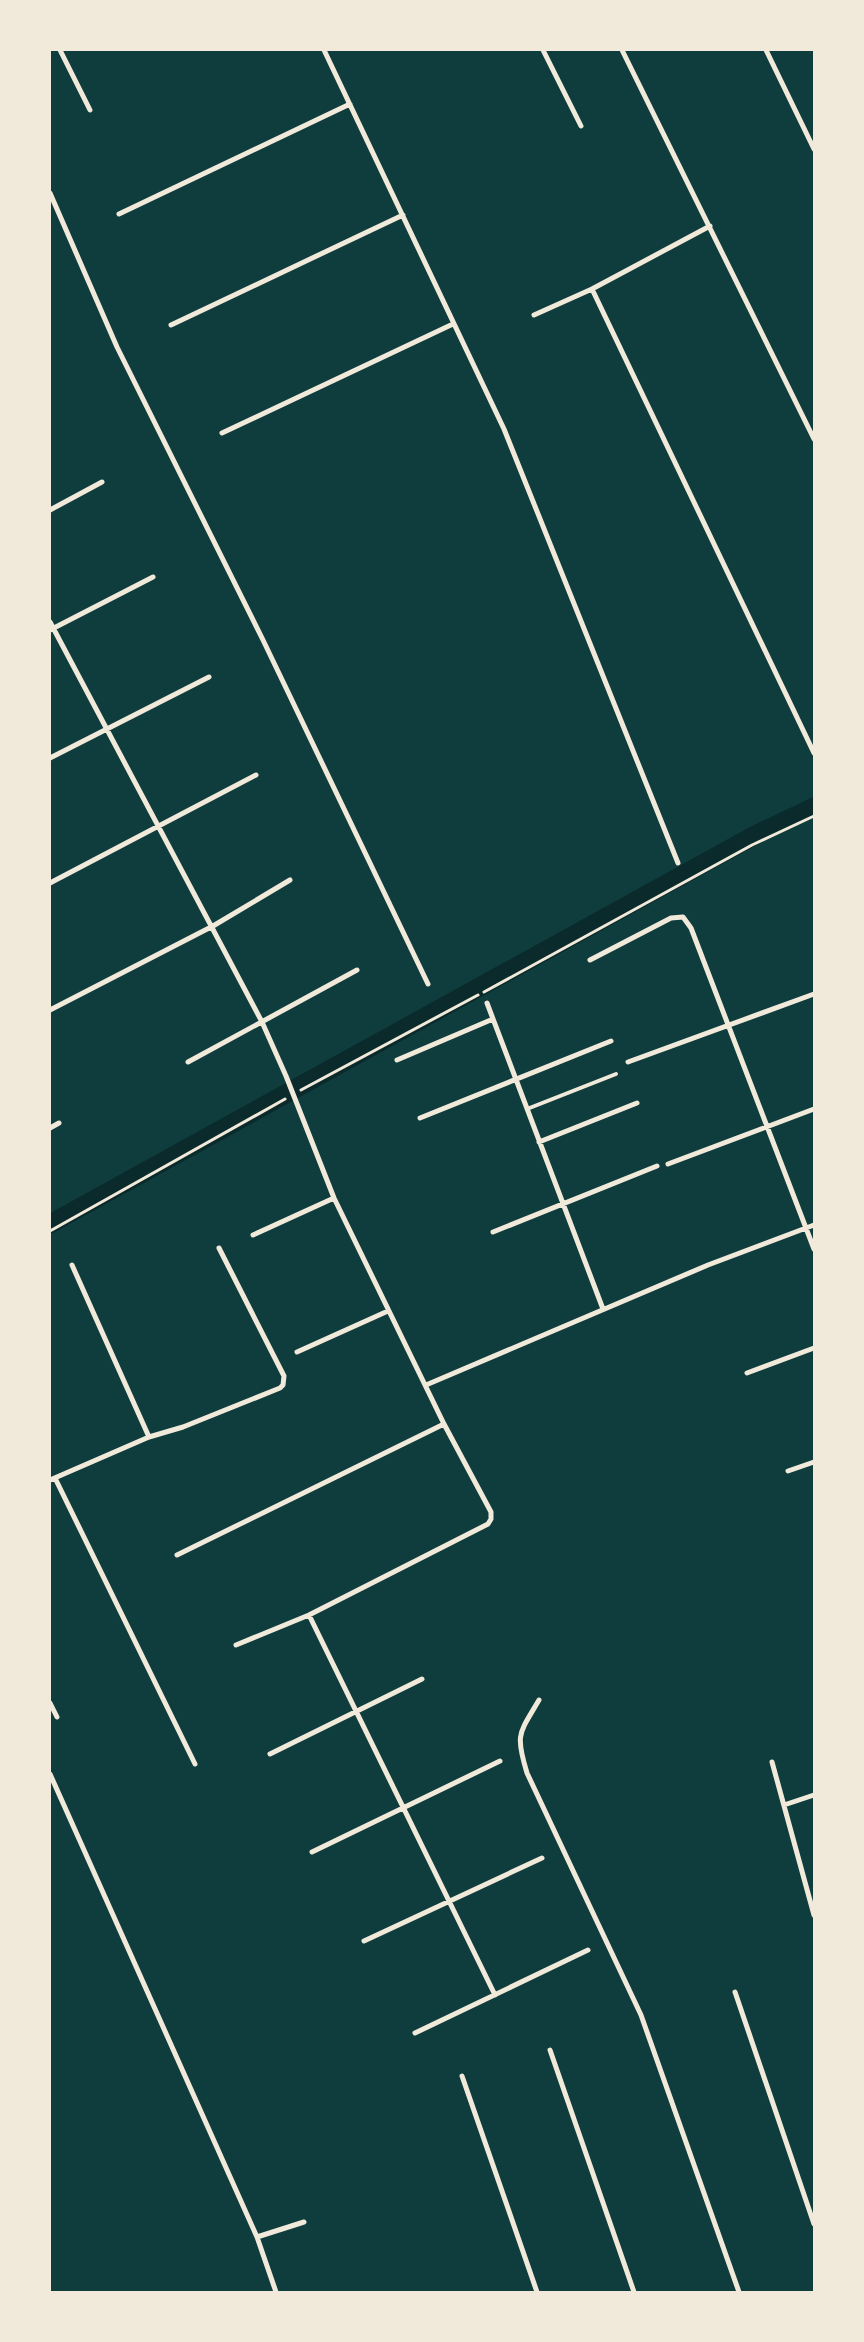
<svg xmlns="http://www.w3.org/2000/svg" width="864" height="2342" font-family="Mulish,sans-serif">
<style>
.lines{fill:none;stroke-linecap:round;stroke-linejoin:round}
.canal{stroke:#0a2a2b;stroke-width:19}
.path{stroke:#f1e9da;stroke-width:3}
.service{stroke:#f1e9da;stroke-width:4}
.minor{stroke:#f1e9da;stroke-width:5}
</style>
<rect width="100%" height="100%" fill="#0f3d3e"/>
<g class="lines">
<path class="canal" d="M50 1224 755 835 814 807"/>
<path class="path" d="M484 992 752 845 814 816
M301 1090 478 995
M50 1231 285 1099"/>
<path class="service" d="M527 1109 616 1074"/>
<path class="minor" d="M60 50 90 110
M324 50 504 429 678 863
M543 50 581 126
M622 50 814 439
M766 50 814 149
M50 193 117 347 263 640 428 984
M119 214 350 104
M710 226 592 289 814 753
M534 315 592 289
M171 325 403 215
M222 433 453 324
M50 510 102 482
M50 622 262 1022 286 1076 334 1198 444 1424 491 1512V1519L488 1524 309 1615 236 1645
M50 630 153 577
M50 758 209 677
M50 883 256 775
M590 960 671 918 683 917 691 928 814 1249
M487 1003 603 1309
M50 1010 213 926 290 880
M397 1060 493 1019
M188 1062 357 970
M628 1062 814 994
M420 1118 611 1041
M50 1128 59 1123
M539 1142 637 1103
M668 1164 814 1109
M493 1232 657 1166
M253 1235 334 1198
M72 1265 149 1437
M297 1352 388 1311
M747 1373 814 1348
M426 1385 708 1265 814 1225
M788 1471 814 1462
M55 1478 195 1764
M50 1480 149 1437 183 1427 280 1388 283 1385 284 1376 219 1248
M177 1555 444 1424
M309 1615 495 1995
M539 1700C519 1734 515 1734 527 1773L641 2015 739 2292
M50 1703 57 1717
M270 1754 422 1679
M772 1762 814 1915
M50 1774 257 2237 276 2292
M784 1805 814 1795
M312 1852 500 1761
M364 1941 542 1858
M735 1992 814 2224
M415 2033 588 1950
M550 2050 634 2292
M462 2076 537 2292
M257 2237 304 2222"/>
</g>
<rect width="864" height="2342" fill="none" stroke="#f1e9da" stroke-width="102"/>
</svg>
